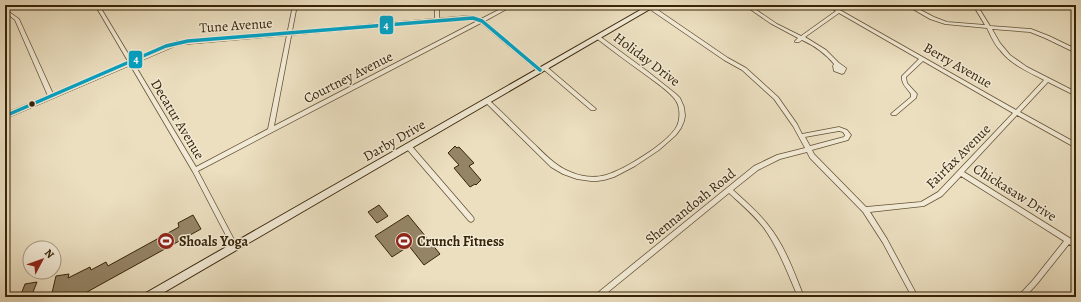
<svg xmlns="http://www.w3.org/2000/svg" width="1081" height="302" font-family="Alegreya,serif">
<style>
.building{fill:#958567;stroke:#372407}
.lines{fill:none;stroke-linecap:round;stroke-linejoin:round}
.minor-casing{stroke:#645335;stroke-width:1.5}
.tertiary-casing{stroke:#645335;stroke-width:1}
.secondary-casing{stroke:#372407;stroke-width:2}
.minor{fill:#f2ead6;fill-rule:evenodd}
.tertiary{fill:#f2ead6;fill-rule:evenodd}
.secondary{fill:#f2ead6;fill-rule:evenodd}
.bus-1-casing{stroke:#f2ead6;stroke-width:6}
.bus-1{stroke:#03a2c4;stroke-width:3.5}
.bus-dot{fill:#372407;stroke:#f2ead6;stroke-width:1.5}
.labels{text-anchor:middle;stroke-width:3;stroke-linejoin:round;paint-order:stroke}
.street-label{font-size:14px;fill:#372407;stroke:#f2ead6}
.poi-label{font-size:14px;font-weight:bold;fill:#372407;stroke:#f2ead6;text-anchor:start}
.line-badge{stroke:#f2ead6;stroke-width:1.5}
.badge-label{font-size:11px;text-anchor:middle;font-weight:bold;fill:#fff}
</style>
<rect width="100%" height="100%" fill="#ebdfc0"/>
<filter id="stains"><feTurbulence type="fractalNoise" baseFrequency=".005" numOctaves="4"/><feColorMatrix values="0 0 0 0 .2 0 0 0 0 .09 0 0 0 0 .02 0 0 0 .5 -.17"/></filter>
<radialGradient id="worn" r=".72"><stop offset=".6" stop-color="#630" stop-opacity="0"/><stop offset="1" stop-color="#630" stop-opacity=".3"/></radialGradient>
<path class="building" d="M455 146 457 148 459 147 474 163 469 166 481 180 476 185 475 184 470 187 454 168 459 165 448 153Z
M379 205 388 216 377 223 368 212Z
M193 215 201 229 78 297H51L56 276 69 274 68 278 90 267 91 270 106 262 108 266 179 227 178 223Z
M408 215 440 254 424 265 409 246 392 257 375 236Z
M37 282 31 297H20L25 284Z"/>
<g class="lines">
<g class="minor-casing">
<path id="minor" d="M95 5H99L196 167 268 129 293 5H297L274 126 508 5H514L485 21 542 70 540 72 538 71 481 23 198 171 238 247 237 249 235 250 233 249 193 172Z
M435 5H439V20L437 21 435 20Z
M744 5H749L777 24 801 36 836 11 826 5H831L1016 110 1044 80C1029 72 1010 64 1000 50 994 44 991 36 987 28L945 24 930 19 906 5H911L934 17 947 22 985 25 973 5H977L990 26 1031 29 1049 36 1076 49V53L1045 38 1030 32 992 29 1000 43 1010 55 1027 67 1076 92V96L1048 82 1020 112 1076 143V148L1017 115 964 172 1076 242V248L1069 244 1037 284 1025 297H1018L1019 295 1033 280 1064 241 961 176 942 196 924 206 870 212 887 239 918 297H912L883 243 863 212 810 158 807 152 780 159 758 170 733 190C745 201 758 212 768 225 785 246 794 272 804 297H798C788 274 779 249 764 228 754 215 741 204 729 193L602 297H594L595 295 754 166 777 155 805 148 793 126 774 99 742 70 724 60 648 8V6H652L728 58 746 68 778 97 797 124 802 134 839 127 847 130 851 135 848 140 812 150 814 154 866 207 921 202 938 192 1013 113 923 61 906 77 907 83 917 94 916 98 896 115H892L891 114 892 113 911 97V94C907 88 901 84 902 76L919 59 839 13 805 37 826 50 839 63 846 68V69L844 73 842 74 834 71 833 66 834 64C825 53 815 46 802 40L799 42H795V41L798 38 770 23ZM839 131 843 132 845 135 844 137 810 146 805 137Z
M1067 5 1076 6V8L1067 6Z
M5 9 19 19 54 96 53 97 51 98 48 96 15 20 5 12Z
M598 35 647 71 676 94 680 98 684 107 685 116 684 121 681 128 676 135 659 150 635 166 614 177 604 180 597 181H591L577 179 563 174 551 167 484 101 485 100H489C503 113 516 126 530 140 543 152 555 167 573 173 583 177 595 178 606 175 624 170 668 143 677 126 680 120 680 111 678 105 677 102 675 99 673 97 667 90 658 84 650 78 632 65 614 52 596 38V37Z
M545 66 547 67 595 108 596 109 595 110H591L543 69V67Z
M406 144H410L473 217 474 219 473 221 471 222 469 221 406 148 405 146Z"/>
</g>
<g class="tertiary-casing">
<path id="tertiary" d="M464 16H473L484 20 485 21 482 23 473 20H464L178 45 5 119V113L177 41Z"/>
</g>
<g class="secondary-casing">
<path id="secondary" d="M649 5H657L156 297H142L144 294Z"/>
</g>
<use href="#minor" class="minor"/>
<use href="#tertiary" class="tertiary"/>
<use href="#secondary" class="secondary"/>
<g class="bus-1-casing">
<path id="bus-1" d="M5 116 166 46 188 41 473 18 482 21 540 70"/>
</g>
<use href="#bus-1" class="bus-1"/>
</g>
<defs>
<g id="stadium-disc" transform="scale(0.9)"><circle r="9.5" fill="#8f2418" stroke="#f2ead6"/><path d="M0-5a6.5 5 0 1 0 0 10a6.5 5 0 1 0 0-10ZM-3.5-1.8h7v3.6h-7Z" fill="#fff"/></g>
</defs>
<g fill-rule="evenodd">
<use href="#stadium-disc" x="166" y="241"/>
<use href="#stadium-disc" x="404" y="241"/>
</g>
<circle class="bus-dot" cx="32" cy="104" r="3.5"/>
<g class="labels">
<g class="street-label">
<text transform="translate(236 25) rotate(-4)" y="5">Tune Avenue</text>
<text transform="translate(647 59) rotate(37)" y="5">Holiday Drive</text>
<text transform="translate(958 65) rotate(30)" y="5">Berry Avenue</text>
<text transform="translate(348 77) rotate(-27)" y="5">Courtney Avenue</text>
<text transform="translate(178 119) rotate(59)" y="5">Decatur Avenue</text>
<text transform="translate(394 140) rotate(-30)" y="5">Darby Drive</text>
<text transform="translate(958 156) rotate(-45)" y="5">Fairfax Avenue</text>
<text transform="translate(1015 192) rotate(32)" y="5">Chickasaw Drive</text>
<text transform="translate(690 206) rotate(-39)" y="5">Shennandoah Road</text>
</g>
<g class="poi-label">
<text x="179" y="246">Shoals Yoga</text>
<text x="417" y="246">Crunch Fitness</text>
</g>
</g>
<g class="line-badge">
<rect x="379" y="15" width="15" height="20" rx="4" fill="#03a2c4"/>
<rect x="128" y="50" width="15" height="19" rx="4" fill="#03a2c4"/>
</g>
<g class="badge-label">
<text x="386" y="29">4</text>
<text x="136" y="63">4</text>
</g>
<rect width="1081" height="302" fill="none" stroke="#ebdfc0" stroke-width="20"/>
<rect x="6" y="6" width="1069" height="290" fill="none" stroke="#372407" stroke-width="2"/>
<rect x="10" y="10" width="1061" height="282" fill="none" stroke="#372407"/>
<g transform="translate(42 260) rotate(49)"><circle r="19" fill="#f2ead6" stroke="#a79b83"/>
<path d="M0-3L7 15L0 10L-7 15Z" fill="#8f2418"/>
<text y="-6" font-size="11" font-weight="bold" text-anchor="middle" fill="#372407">N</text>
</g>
<rect width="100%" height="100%" filter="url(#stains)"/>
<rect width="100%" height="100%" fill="url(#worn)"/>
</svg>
